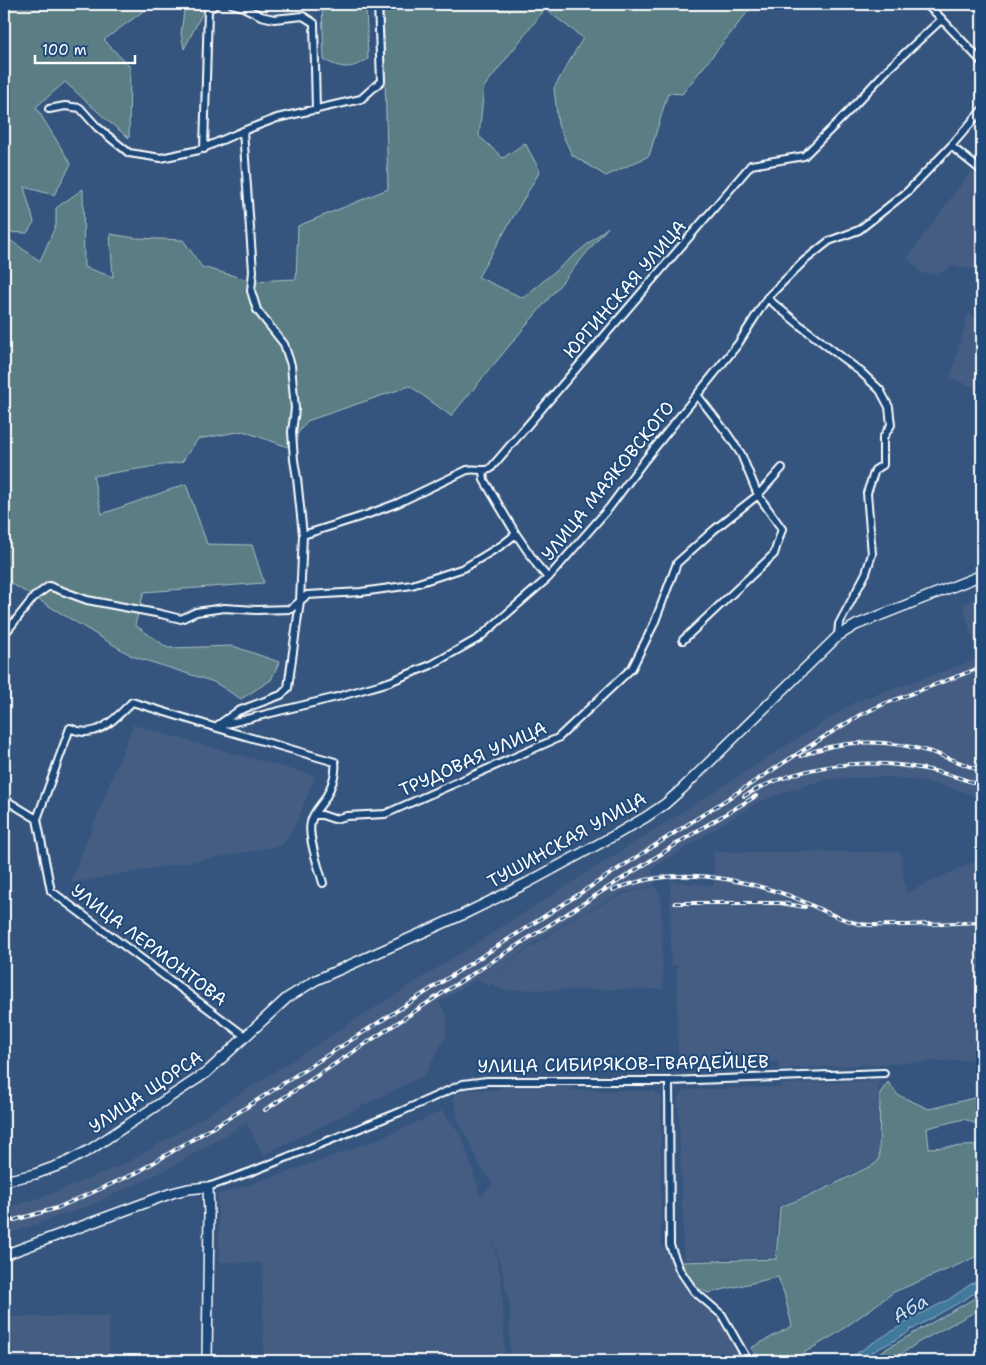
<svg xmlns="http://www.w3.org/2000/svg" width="986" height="1365" font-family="'Shantell Sans',sans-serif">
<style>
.built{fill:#445d82}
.green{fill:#5a7e84;stroke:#acbec2}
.water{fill:#41799b;stroke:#8dafc3}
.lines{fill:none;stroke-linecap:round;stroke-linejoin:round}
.street-casing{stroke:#fff;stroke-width:10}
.secondary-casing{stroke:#fff;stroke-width:12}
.street{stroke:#1f4a7a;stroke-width:6}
.secondary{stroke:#1f4a7a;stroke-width:9}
.rail-casing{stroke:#fff;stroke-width:4}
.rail{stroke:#1f4a7a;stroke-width:2;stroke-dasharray:5.5;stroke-linecap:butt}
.labels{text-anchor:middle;stroke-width:4;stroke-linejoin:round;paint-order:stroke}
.street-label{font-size:18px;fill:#fff;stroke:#1f4a7a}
.water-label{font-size:19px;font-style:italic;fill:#d0dee6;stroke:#1f4a7a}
</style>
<rect width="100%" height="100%" fill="#35557f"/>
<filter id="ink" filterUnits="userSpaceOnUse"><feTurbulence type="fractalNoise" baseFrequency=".02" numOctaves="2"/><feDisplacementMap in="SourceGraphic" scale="10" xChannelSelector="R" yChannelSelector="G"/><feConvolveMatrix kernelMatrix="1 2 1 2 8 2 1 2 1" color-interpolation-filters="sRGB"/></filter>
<g filter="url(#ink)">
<path class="built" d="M971 171 982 181V271L952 266 942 272 930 275 922 273 907 258Z
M968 314 982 319V390L950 378Z
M982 595V799L959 790 925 782 892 777 845 778 823 780 791 790 759 802 729 820 652 869 655 885 625 892 575 916 535 942 511 960 489 987 478 978 439 1002 448 1017 446 1036 425 1075 263 1155 247 1124 251 1121 162 1172 91 1205 17 1231 4 1234V1208L43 1197 129 1162 194 1123 855 702 978 659 963 604Z
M133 725 315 776 296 824 281 846 70 883Z
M714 852H900L906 893 982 858V1059L779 1069 778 1062 678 1064 677 965H671L670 881 714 886Z
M655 886 661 898 663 989 503 990 492 984 511 961 575 917 624 894Z
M879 1081 878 1158 874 1163 794 1201 777 1206 775 1257 684 1260 678 1098 685 1090 781 1087V1084Z
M500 1086 571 1087V1090L653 1091 661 1096V1244L686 1285 731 1335 745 1361H510V1307L502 1269 492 1236 502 1283 505 1361H264L262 1263 220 1262 217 1195 285 1173 369 1143 442 1111 462 1136 481 1198 482 1196 493 1183 481 1168 458 1119 453 1095 465 1090H500Z
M109 1316V1361H12L11 1317Z"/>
<path class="green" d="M4 4H153L104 40 130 67 129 138 108 121 65 82 36 107 71 164 54 195 24 187 34 222 27 233 4 232Z
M185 4H207L184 49 181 33Z
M322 4H366L368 59C350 70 343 69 324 60Z
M383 4H754L682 94 668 93 649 156 606 176 572 155 558 125 554 88 583 38 545 9 484 87 479 136 503 158 525 143 540 171 478 277 523 298 608 227 451 416 410 386 307 421 288 447 243 431 198 439 182 462 93 476 102 514 186 484 207 544 252 545 264 583 144 592 135 625 168 648 233 646 279 662 271 680 241 699 214 682 132 656 4 579V236L40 261 56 225V208L83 189 84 267 113 277 110 234 135 238 183 240 202 267 252 281 296 279 298 226 388 189Z
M888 1082 898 1095 929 1109 982 1096V1126L964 1119 927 1128 929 1148 982 1145V1253L965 1262 894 1292 836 1334 790 1361H760L751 1348 792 1326 784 1293 778 1277 708 1293 694 1286 682 1262 776 1259 780 1207 814 1194 875 1164 879 1159 880 1093Z
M982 1294V1308L919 1342 891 1361H868L879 1353Z"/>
<path class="water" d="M982 1280V1291L971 1295 967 1298 916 1327 914 1329H911L905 1335H902C891 1345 873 1348 863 1360L846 1361 866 1347 920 1314 948 1300 971 1284Z"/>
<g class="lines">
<g class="street-casing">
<path id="street" d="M232 4 243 7 261 16 274 19 303 16 314 23 316 110
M925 4 937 14 982 62
M49 109 65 106 80 108 97 127 129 153 161 158 199 150 243 131 277 118 361 99 381 81 378 4
M951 146 982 171
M204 149 208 10 216 4
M767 298 801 326 861 372 880 390 889 407 891 425 883 438V465L875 470 867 493 872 554 866 573 839 624 838 636
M483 471 484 480 516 534
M303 535 366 515 398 503 467 470C477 468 480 472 490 469L751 165 804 156 848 112 890 67 942 19
M8 630 34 597 49 586 87 600 161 614 181 619 196 612 224 608 256 610 291 609 307 595 361 592 412 585 464 568 502 545 516 534 537 565 548 578
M683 640 774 554 782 529 758 495 741 454 726 432 698 396
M218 725 238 711 281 695 288 688 300 601 303 535 297 478 294 460 292 432 295 409 291 365 284 344 257 310 251 291 253 271 243 131
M214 727 337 697 389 682 431 665 479 638 548 578 609 508 644 461 738 344 767 298 804 261 829 241 859 230 907 192 951 146 982 110
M4 799 37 819 51 891 246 1037
M314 815H322L334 819 347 816 385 814 558 738 632 668 654 624 677 563 715 529 758 495 782 468
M37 819 70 728C96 741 115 719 132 702L214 727 335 762C337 774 331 788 325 799 320 806 313 813 311 822 307 836 319 868 323 883
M669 1081 670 1245 679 1269 694 1291 722 1315 748 1361
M208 1187 253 1171 400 1112 463 1084 487 1081H669L884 1073"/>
</g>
<g class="secondary-casing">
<path id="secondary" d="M4 1181 35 1174 65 1163 91 1149 206 1073 287 998 316 980 462 915 527 883 617 834 646 817 665 804 683 788 838 636 856 625 982 575
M4 1255 172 1193 188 1189 208 1187 209 1215 207 1361"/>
</g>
<use href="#street" class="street"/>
<use href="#secondary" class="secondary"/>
<g class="rail-casing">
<path id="rail" d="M801 756C840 739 887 739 927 751 946 756 964 765 982 771
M744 796C818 754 904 755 982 786
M613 890C628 884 642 880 658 878 701 871 752 882 793 897 815 906 836 919 860 924 875 926 891 925 906 925 931 924 957 923 982 922
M675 903H780L805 907
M265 1110 441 994 697 831 756 796
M4 1223 57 1208 136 1173 242 1110 827 735 860 715 884 704 982 667"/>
</g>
<use href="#rail" class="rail"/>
</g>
</g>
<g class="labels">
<g class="street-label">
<text transform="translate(625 289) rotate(-49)" y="6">ЮРГИНСКАЯ УЛИЦА</text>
<text transform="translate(608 481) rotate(-51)" y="6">УЛИЦА МАЯКОВСКОГО</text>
<text transform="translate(473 759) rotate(-24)" y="6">ТРУДОВАЯ УЛИЦА</text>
<text transform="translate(567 840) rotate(-29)" y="6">ТУШИНСКАЯ УЛИЦА</text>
<text transform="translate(149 945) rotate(37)" y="6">УЛИЦА ЛЕРМОНТОВА</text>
<text transform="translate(623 1064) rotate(-1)" y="6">УЛИЦА СИБИРЯКОВ-ГВАРДЕЙЦЕВ</text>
<text transform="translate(146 1092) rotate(-34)" y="6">УЛИЦА ЩОРСА</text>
</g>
<g class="water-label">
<text transform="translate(910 1308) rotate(-31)" y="7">Аба</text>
</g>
</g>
<rect width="986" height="1365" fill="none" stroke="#1f4a7a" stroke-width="20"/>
<rect x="10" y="10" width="966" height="1345" fill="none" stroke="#fff" stroke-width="2" filter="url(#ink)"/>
<path d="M35 55v8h100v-8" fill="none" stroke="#ffffff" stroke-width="2.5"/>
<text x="42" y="55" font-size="15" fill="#ffffff" stroke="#1f4a7a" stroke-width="4" paint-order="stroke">100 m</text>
</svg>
